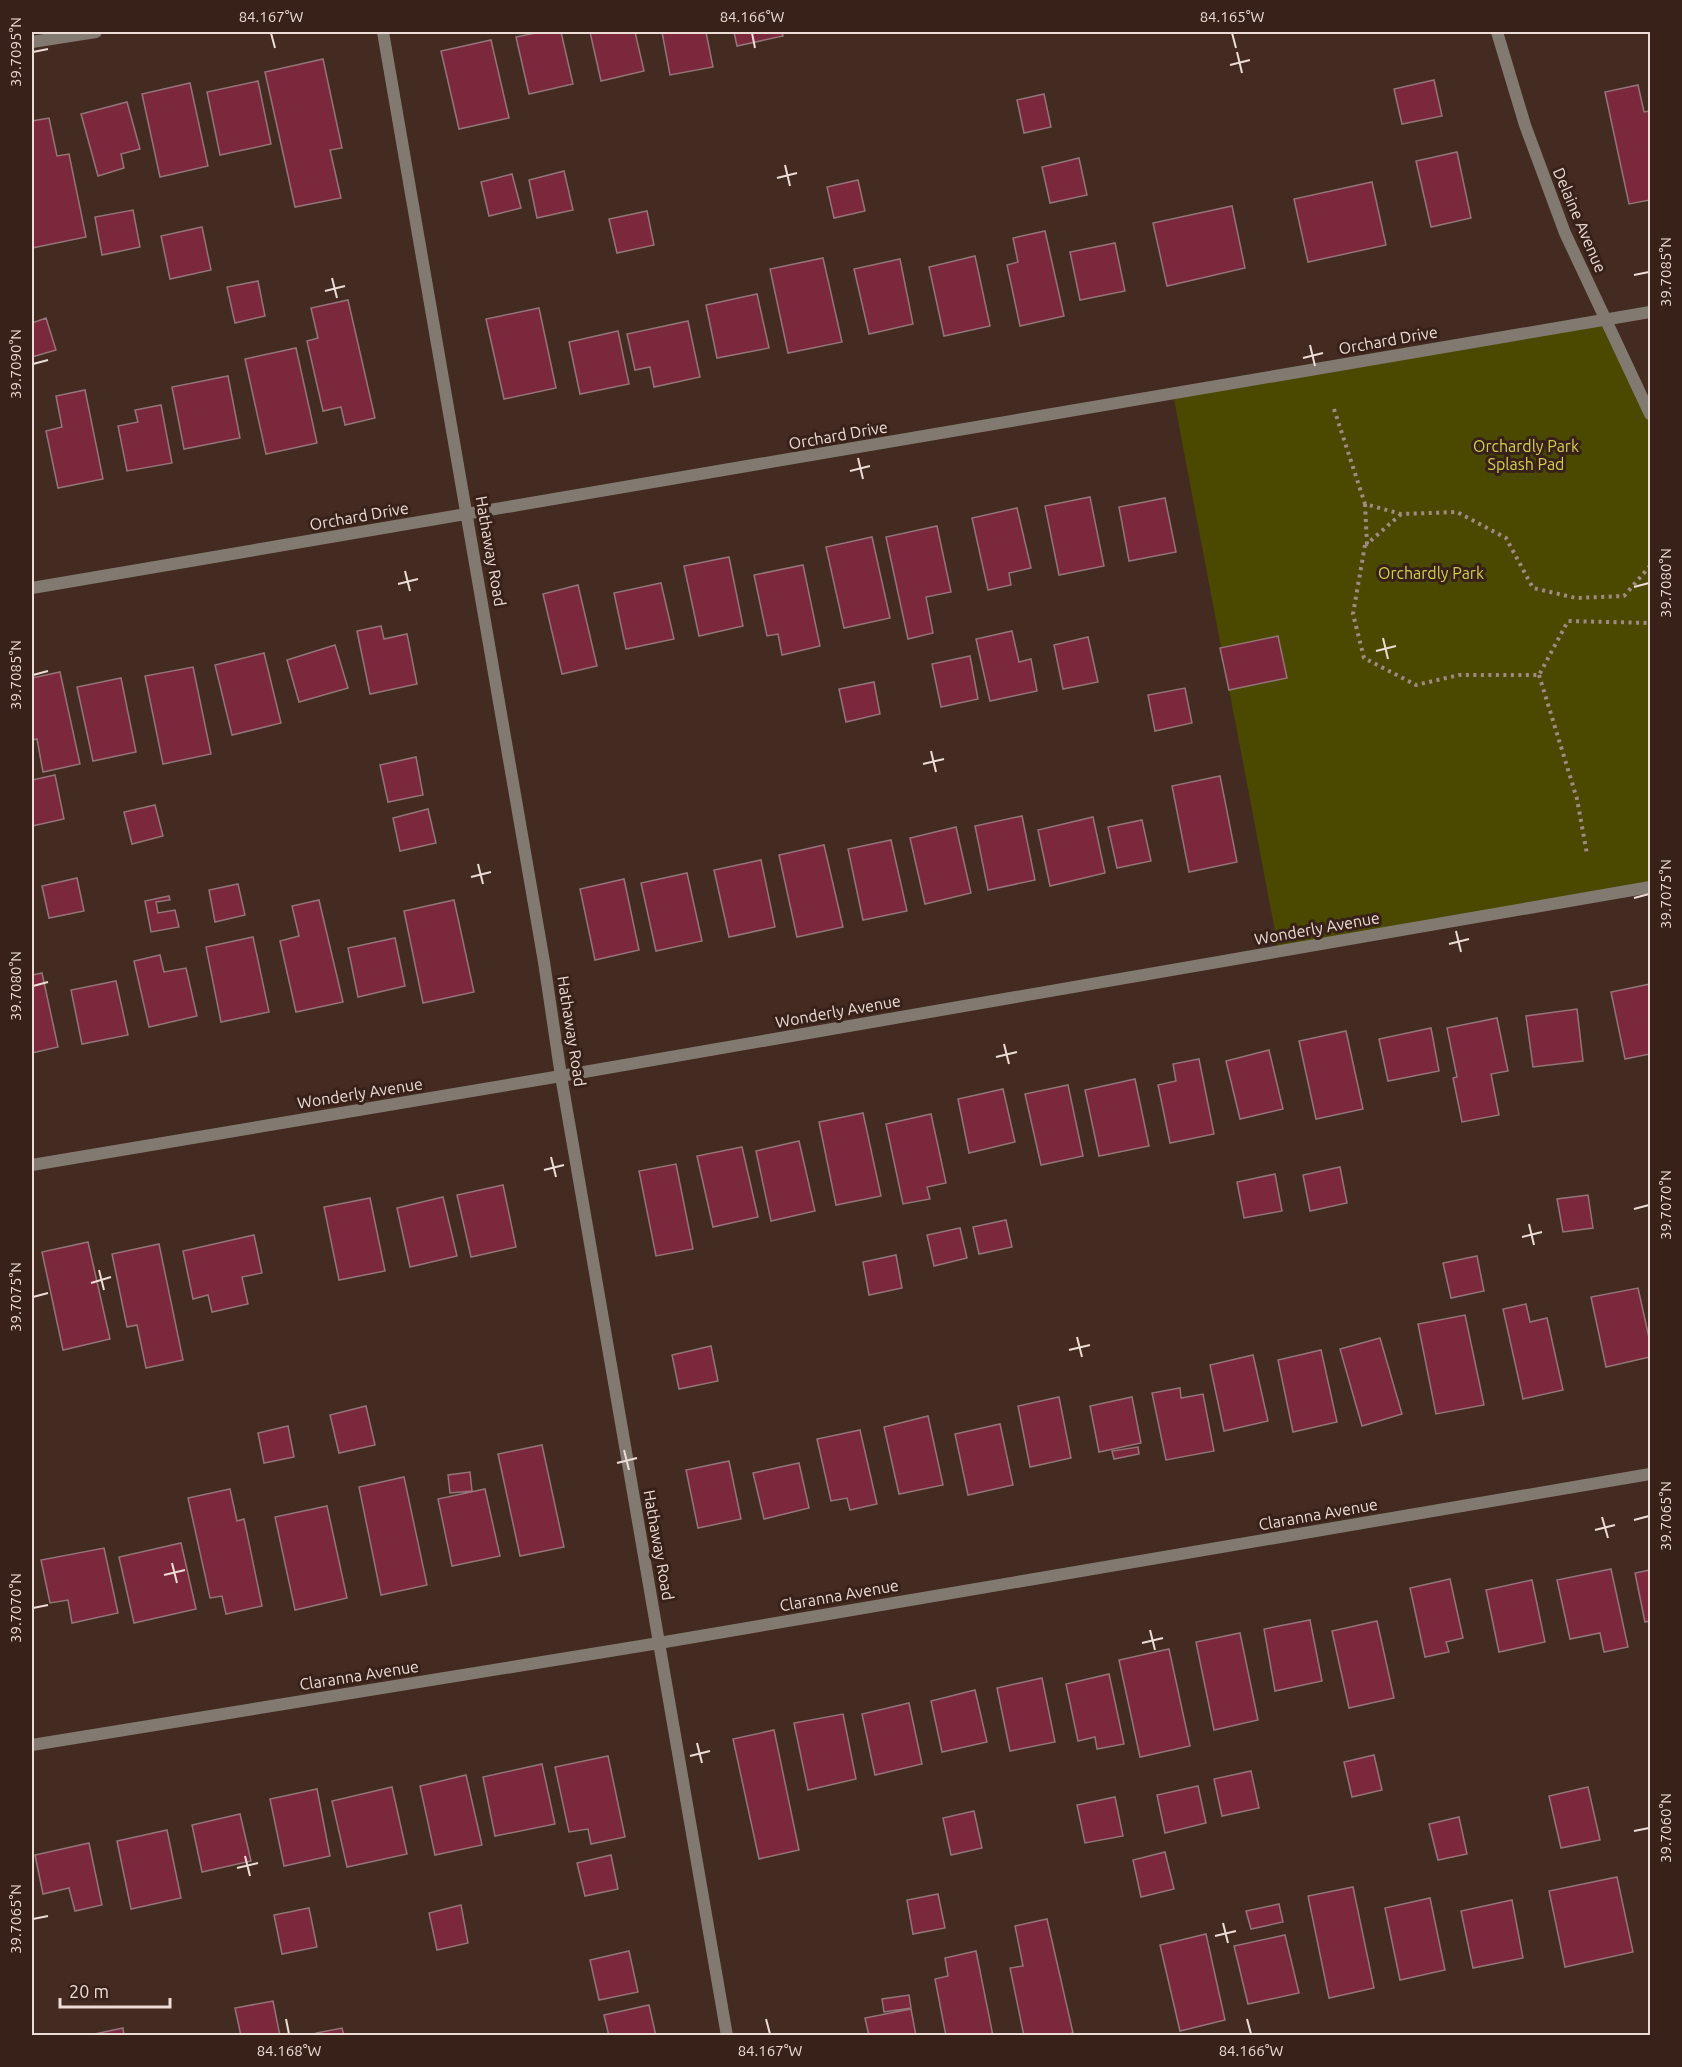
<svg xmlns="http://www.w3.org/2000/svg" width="1682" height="2067" font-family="Ubuntu,sans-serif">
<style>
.green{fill:#4b4900}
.building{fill:#7c283c;stroke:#947478;stroke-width:1.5}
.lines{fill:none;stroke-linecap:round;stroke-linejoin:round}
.path{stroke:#9f8b83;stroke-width:4;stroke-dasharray:3 4.5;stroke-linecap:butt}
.street{stroke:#827a70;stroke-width:12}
.ticks{fill:none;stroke:#ecdcd5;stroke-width:2}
.labels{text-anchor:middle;stroke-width:6;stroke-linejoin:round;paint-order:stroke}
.street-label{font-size:16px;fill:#ecdcd5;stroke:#382118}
.park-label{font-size:16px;fill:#d2d051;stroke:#382118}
.neatline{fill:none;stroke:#ecdcd5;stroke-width:2}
.ticks-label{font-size:15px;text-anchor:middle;fill:#ecdcd5}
</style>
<rect width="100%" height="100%" fill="#432b21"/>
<path class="green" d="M1605 320 1650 414V887L1279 952 1173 394Z"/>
<path class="building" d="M540 32H561L573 84 529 94 516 37Z
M590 32H635L644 71 601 81Z
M662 32H706L713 67 670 75Z
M734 32H782L783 36 737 46Z
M491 40 509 118 459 129 441 51Z
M323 59 342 148 330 150 341 198 295 207 265 72Z
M1434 80 1442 116 1402 124 1394 89Z
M258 81 271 144 220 155 207 92Z
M190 83 208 166 160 177 142 94Z
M1638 85 1644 112 1650 111V200L1629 204 1605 92Z
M1044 94 1051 127 1024 133 1017 100Z
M127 102 140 149 121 154 124 168 98 176 81 114Z
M49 118 57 156 69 154 86 237 32 248V121Z
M1457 152 1471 218 1431 227 1416 161Z
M1079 158 1087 195 1050 203 1042 167Z
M564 171 573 210 537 218 529 180Z
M512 174 521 208 489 216 481 182Z
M858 180 865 211 834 218 827 187Z
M1372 182 1386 245 1308 262 1294 199Z
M1232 206 1245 268 1167 286 1153 223Z
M133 210 140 247 102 255 95 217Z
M647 211 654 245 617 253 609 219Z
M202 227 211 270 170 279 161 236Z
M1045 231 1064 316 1020 326 1007 265 1018 262 1013 238Z
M1115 243 1125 291 1080 300 1070 252Z
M975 256 990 326 944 336 929 267Z
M823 258 842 342 788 353 770 269Z
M900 259 913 324 869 334 854 269Z
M258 281 265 316 235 323 227 287Z
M757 294 769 348 717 358 706 305Z
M348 300 375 418 345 425 341 407 323 411 307 341 318 338 311 308Z
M539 308 556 388 504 399 486 319Z
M46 318 56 350 32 357V323Z
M688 321 700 377 654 387 650 367 635 370 627 334Z
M618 331 629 384 580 394 569 342Z
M296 348 317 443 266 454 245 359Z
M228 376 240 438 184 449 172 387Z
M85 390 103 479 58 488 46 431 62 427 56 396Z
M161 405 172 463 127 471 118 426 138 422 135 410Z
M1090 497 1104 566 1059 575 1045 506Z
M1165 498 1176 552 1129 561 1119 507Z
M1017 508 1031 568 1009 573 1011 585 988 590 972 518Z
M937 526 951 592 926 597 933 633 908 639 886 537Z
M872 537 890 618 844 628 826 547Z
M729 557 743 626 699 636 684 566Z
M803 565 820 646 782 655 778 634 767 636 754 575Z
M661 583 674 639 626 649 614 593Z
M578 585 597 666 562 674 543 594Z
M381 626 384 639 407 634 417 684 370 694 357 631Z
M1012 631 1019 662 1031 659 1037 691 990 701 976 639Z
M1278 636 1287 678 1229 690 1220 648Z
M1088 637 1098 682 1063 689 1054 645Z
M335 645 348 688 299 702 287 660Z
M264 653 281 723 232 735 215 665Z
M970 656 978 699 941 707 932 664Z
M193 667 211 754 163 764 145 676Z
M60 672 80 764 43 772 37 739 32 740V678Z
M121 678 136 752 93 761 77 687Z
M874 682 880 714 846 722 839 689Z
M1185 688 1192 723 1155 731 1148 695Z
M416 757 423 795 388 802 380 765Z
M55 775 64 819 32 826V780Z
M1220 776 1237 862 1189 872 1172 786Z
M155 805 163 836 132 844 124 812Z
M428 809 436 843 400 851 393 818Z
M1022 816 1035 880 988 890 975 826Z
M1093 817 1105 873 1050 886 1038 830Z
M1142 820 1151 861 1117 868 1108 827Z
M956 827 971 893 925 904 910 838Z
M891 840 907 911 863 920 848 849Z
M824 845 843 927 797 937 779 855Z
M761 860 775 927 729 937 714 870Z
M687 873 702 941 656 951 641 883Z
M77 878 84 911 49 918 42 886Z
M624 879 639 950 595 960 580 889Z
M238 884 245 915 215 922 209 890Z
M169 896 170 900 156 902 158 913 175 910 179 927 151 932 145 901Z
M319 900 343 1002 296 1012 280 941 299 936 292 906Z
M454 900 474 992 423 1003 404 911Z
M253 937 269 1012 221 1022 206 947Z
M395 938 405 986 358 997 348 948Z
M160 955 164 972 186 968 197 1016 149 1027 134 961Z
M42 973 58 1047 32 1053V975Z
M116 981 128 1035 82 1044 71 990Z
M1650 984V1054L1625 1059 1611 992Z
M1577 1009 1583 1061 1533 1067 1526 1016Z
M1497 1018 1508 1071 1491 1074 1499 1115 1462 1122 1453 1078 1457 1077 1447 1028Z
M1431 1028 1439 1071 1388 1081 1379 1039Z
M1346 1031 1363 1109 1316 1119 1299 1041Z
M1269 1050 1283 1109 1240 1119 1226 1061Z
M1199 1059 1214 1134 1170 1143 1158 1085 1176 1081 1173 1064Z
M1135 1079 1149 1146 1099 1156 1085 1090Z
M1068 1085 1083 1156 1041 1165 1025 1094Z
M1003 1089 1015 1142 969 1153 958 1099Z
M863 1113 881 1196 836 1205 819 1122Z
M931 1114 946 1183 927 1187 930 1199 903 1204 886 1124Z
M799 1141 815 1211 771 1221 756 1151Z
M742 1147 758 1217 713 1227 697 1156Z
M676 1164 693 1249 656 1256 639 1171Z
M1340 1167 1347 1203 1310 1211 1303 1175Z
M1275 1174 1282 1211 1244 1218 1237 1182Z
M503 1185 516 1247 471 1257 457 1195Z
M1588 1195 1593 1228 1563 1232 1557 1199Z
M443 1197 457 1256 410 1267 397 1208Z
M370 1198 385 1271 339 1280 324 1207Z
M1006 1220 1012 1247 979 1254 973 1227Z
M960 1228 967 1258 934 1266 927 1235Z
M254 1235 262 1273 242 1277 248 1304 212 1312 208 1295 193 1299 183 1251Z
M88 1242 110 1339 63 1350 42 1252Z
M159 1244 183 1360 146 1368 137 1325 127 1327 112 1254Z
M896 1255 902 1288 869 1295 863 1262Z
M1477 1256 1484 1291 1451 1298 1443 1263Z
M1638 1288 1650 1342V1357L1606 1367 1591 1297Z
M1526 1304 1530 1322 1547 1318 1563 1390 1523 1399 1503 1309Z
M1465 1315 1484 1405 1436 1414 1418 1324Z
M1380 1338 1402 1414 1362 1426 1340 1349Z
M711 1346 718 1381 679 1389 672 1355Z
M1321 1350 1337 1422 1293 1432 1278 1360Z
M1253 1355 1268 1421 1224 1431 1210 1365Z
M1180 1388 1181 1398 1203 1394 1214 1451 1166 1460 1152 1393Z
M1059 1397 1071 1458 1030 1467 1018 1406Z
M1132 1397 1141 1443 1099 1452 1090 1406Z
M366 1406 375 1445 339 1453 330 1415Z
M928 1416 943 1485 899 1494 884 1427Z
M1000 1424 1013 1485 968 1495 955 1434Z
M288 1426 294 1457 264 1463 258 1433Z
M860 1430 877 1504 850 1510 847 1498 831 1501 817 1439Z
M542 1445 564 1547 520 1556 498 1454Z
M1138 1447 1139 1454 1114 1459 1112 1451Z
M729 1461 741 1519 698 1528 686 1470Z
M799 1463 809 1508 764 1519 753 1473Z
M470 1472 472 1491 450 1493 448 1475Z
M404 1477 427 1585 381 1595 359 1487Z
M230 1489 237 1521 244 1519 262 1606 226 1614 222 1596 210 1598 188 1498Z
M485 1489 500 1556 452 1566 438 1499Z
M327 1506 347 1598 295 1610 275 1517Z
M181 1543 196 1609 134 1623 119 1557Z
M104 1548 118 1613 72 1623 68 1600 50 1603 41 1560Z
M1611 1569 1628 1647 1604 1652 1600 1633 1570 1639 1557 1580Z
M1650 1570V1621L1645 1622 1635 1573Z
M1450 1579 1463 1638 1446 1642 1449 1652 1425 1657 1410 1588Z
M1532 1580 1545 1642 1499 1652 1486 1590Z
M1310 1620 1322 1681 1275 1691 1264 1629Z
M1377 1621 1394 1698 1349 1708 1332 1631Z
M1240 1633 1258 1720 1214 1730 1196 1642Z
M1169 1649 1190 1746 1140 1757 1119 1660Z
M1109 1674 1124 1744 1097 1749 1095 1737 1078 1741 1066 1684Z
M1042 1678 1055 1742 1010 1751 997 1688Z
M975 1690 987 1742 942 1752 931 1701Z
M909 1703 922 1764 875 1775 862 1714Z
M843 1714 856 1779 808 1790 794 1723Z
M774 1730 799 1850 759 1859 733 1739Z
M1374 1755 1382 1790 1352 1797 1344 1762Z
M608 1756 625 1837 591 1844 588 1829 569 1832 555 1767Z
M542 1764 555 1824 495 1836 483 1777Z
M1251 1771 1259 1808 1222 1816 1214 1779Z
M466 1775 482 1845 435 1855 420 1786Z
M1198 1786 1206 1823 1165 1833 1157 1795Z
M392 1787 407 1854 347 1867 332 1801Z
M1588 1787 1600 1840 1561 1848 1549 1796Z
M317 1789 330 1856 284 1866 270 1799Z
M1115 1797 1123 1836 1085 1843 1077 1805Z
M974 1811 982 1848 951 1855 943 1818Z
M240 1814 251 1861 202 1872 192 1825Z
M1459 1817 1467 1854 1438 1860 1429 1824Z
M167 1830 181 1898 131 1909 117 1841Z
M89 1843 102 1905 75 1911 69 1888 43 1894 35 1855Z
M1165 1852 1174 1889 1141 1897 1133 1860Z
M611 1855 618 1889 585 1896 577 1863Z
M1617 1877 1633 1952 1565 1967 1549 1891Z
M1353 1887 1374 1988 1329 1998 1308 1896Z
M938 1894 945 1928 913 1934 907 1900Z
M1430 1898 1445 1970 1400 1980 1385 1908Z
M1512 1900 1523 1958 1473 1968 1461 1911Z
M1279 1904 1283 1922 1251 1929 1246 1911Z
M461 1905 468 1943 437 1950 429 1913Z
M309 1908 317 1947 282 1954 274 1915Z
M1047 1919 1073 2033 1061 2036H1024L1010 1968 1023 1966 1015 1926Z
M1206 1934 1225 2020 1180 2031 1160 1945Z
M1285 1935 1299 1993 1248 2004 1234 1946Z
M629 1951 638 1992 599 2000 590 1960Z
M976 1951 993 2036H946L935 1979 948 1976 945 1958Z
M909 1995 911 2008 884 2012 882 1999Z
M273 2001 280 2036H241L235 2008Z
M649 2005 656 2036H609L604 2015Z
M911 2009 916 2036H869L865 2018Z
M123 2028 124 2036H90V2035Z
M342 2028 344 2036H316V2033Z"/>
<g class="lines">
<path class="path" d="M1334 409 1365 504 1401 514 1457 512 1506 538 1533 588 1576 598 1624 596 1650 566
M1365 504 1367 544 1401 514
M1365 545 1353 614 1364 658 1416 685 1459 675H1539L1568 621 1650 623
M1539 675 1577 799 1587 854"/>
<path class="street" d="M383 32 544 962 561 1076 727 2036
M1497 32 1525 125 1565 233 1650 414
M32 42 96 32
M32 588 1650 312
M32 1165 561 1076 1650 887
M32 1745 659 1643 1650 1474"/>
</g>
<path class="ticks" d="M271 33 275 48M752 33 755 48M1232 33 1236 48M33 52 48 49M1237 52 1242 73M1230 65 1250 60M785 165 790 186M777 178 797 173M1634 275 1649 272M332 278 337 298M325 291 345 286M1310 345 1315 366M1303 358 1323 353M33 364 48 360M858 458 863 479M850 471 870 466M405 571 410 591M398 584 418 579M1634 587 1649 583M1383 638 1388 659M1376 651 1396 646M33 675 48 671M931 751 936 772M923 764 944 759M478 864 483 884M471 877 491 872M1634 898 1649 894M1456 931 1461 952M1449 944 1469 939M33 986 48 982M1004 1044 1009 1064M996 1057 1017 1052M551 1157 556 1177M544 1170 564 1165M1634 1209 1649 1205M1529 1224 1534 1245M1522 1237 1542 1232M99 1270 104 1290M91 1283 111 1277M33 1297 48 1293M1077 1337 1082 1357M1069 1350 1090 1345M624 1450 629 1470M617 1463 637 1458M1602 1517 1608 1538M1634 1520 1649 1516M1595 1530 1615 1525M172 1563 177 1583M164 1575 185 1570M33 1608 48 1605M1150 1630 1155 1650M1142 1643 1163 1638M697 1743 702 1763M690 1756 710 1751M1634 1831 1649 1828M245 1856 250 1876M237 1868 258 1863M33 1919 48 1916M1223 1923 1228 1943M1215 1936 1236 1931M286 2019 289 2034M766 2019 770 2034M1247 2019 1251 2034"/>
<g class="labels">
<g class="street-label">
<text transform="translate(1580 220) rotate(67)" y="6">Delaine Avenue</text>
<text transform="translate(1388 340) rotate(-10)" y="6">Orchard Drive</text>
<text transform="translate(838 435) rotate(-10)" y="6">Orchard Drive</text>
<text transform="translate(359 516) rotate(-10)" y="6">Orchard Drive</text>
<text transform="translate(491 551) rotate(80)" y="6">Hathaway Road</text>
<text transform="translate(1317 928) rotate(-10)" y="6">Wonderly Avenue</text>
<text transform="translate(838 1011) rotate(-10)" y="6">Wonderly Avenue</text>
<text transform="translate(572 1031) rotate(81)" y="6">Hathaway Road</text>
<text transform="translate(360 1093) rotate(-9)" y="6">Wonderly Avenue</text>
<text transform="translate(1318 1514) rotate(-10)" y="6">Claranna Avenue</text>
<text transform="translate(659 1545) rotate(80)" y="6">Hathaway Road</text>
<text transform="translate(839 1595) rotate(-10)" y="6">Claranna Avenue</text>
<text transform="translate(359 1675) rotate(-9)" y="6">Claranna Avenue</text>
</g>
<g class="park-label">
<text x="1526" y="452">Orchardly Park<tspan x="1526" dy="18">Splash Pad</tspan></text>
<text x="1431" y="579">Orchardly Park</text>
</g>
</g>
<rect width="1682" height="2067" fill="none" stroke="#382118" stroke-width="66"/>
<path d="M60 1998v9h110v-9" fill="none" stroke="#ecdcd5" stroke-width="3"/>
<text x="69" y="1998" font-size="18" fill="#ecdcd5" stroke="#382118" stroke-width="4.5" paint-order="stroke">20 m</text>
<rect x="33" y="33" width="1616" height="2001" class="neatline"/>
<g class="ticks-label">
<text x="271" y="22">84.167°W</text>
<text x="752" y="22">84.166°W</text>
<text x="1232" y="22">84.165°W</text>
<text transform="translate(16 52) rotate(-90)" y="5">39.7095°N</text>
<text transform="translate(1666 272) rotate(-90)" y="5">39.7085°N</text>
<text transform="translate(16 364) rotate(-90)" y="5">39.7090°N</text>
<text transform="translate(1666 583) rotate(-90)" y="5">39.7080°N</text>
<text transform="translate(16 675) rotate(-90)" y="5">39.7085°N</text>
<text transform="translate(1666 894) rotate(-90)" y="5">39.7075°N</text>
<text transform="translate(16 986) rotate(-90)" y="5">39.7080°N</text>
<text transform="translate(1666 1205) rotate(-90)" y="5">39.7070°N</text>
<text transform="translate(16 1297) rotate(-90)" y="5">39.7075°N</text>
<text transform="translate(1666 1516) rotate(-90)" y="5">39.7065°N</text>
<text transform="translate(16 1608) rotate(-90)" y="5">39.7070°N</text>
<text transform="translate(1666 1828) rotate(-90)" y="5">39.7060°N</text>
<text transform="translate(16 1919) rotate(-90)" y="5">39.7065°N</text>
<text x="289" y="2056">84.168°W</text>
<text x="770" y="2056">84.167°W</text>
<text x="1251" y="2056">84.166°W</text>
</g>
</svg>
